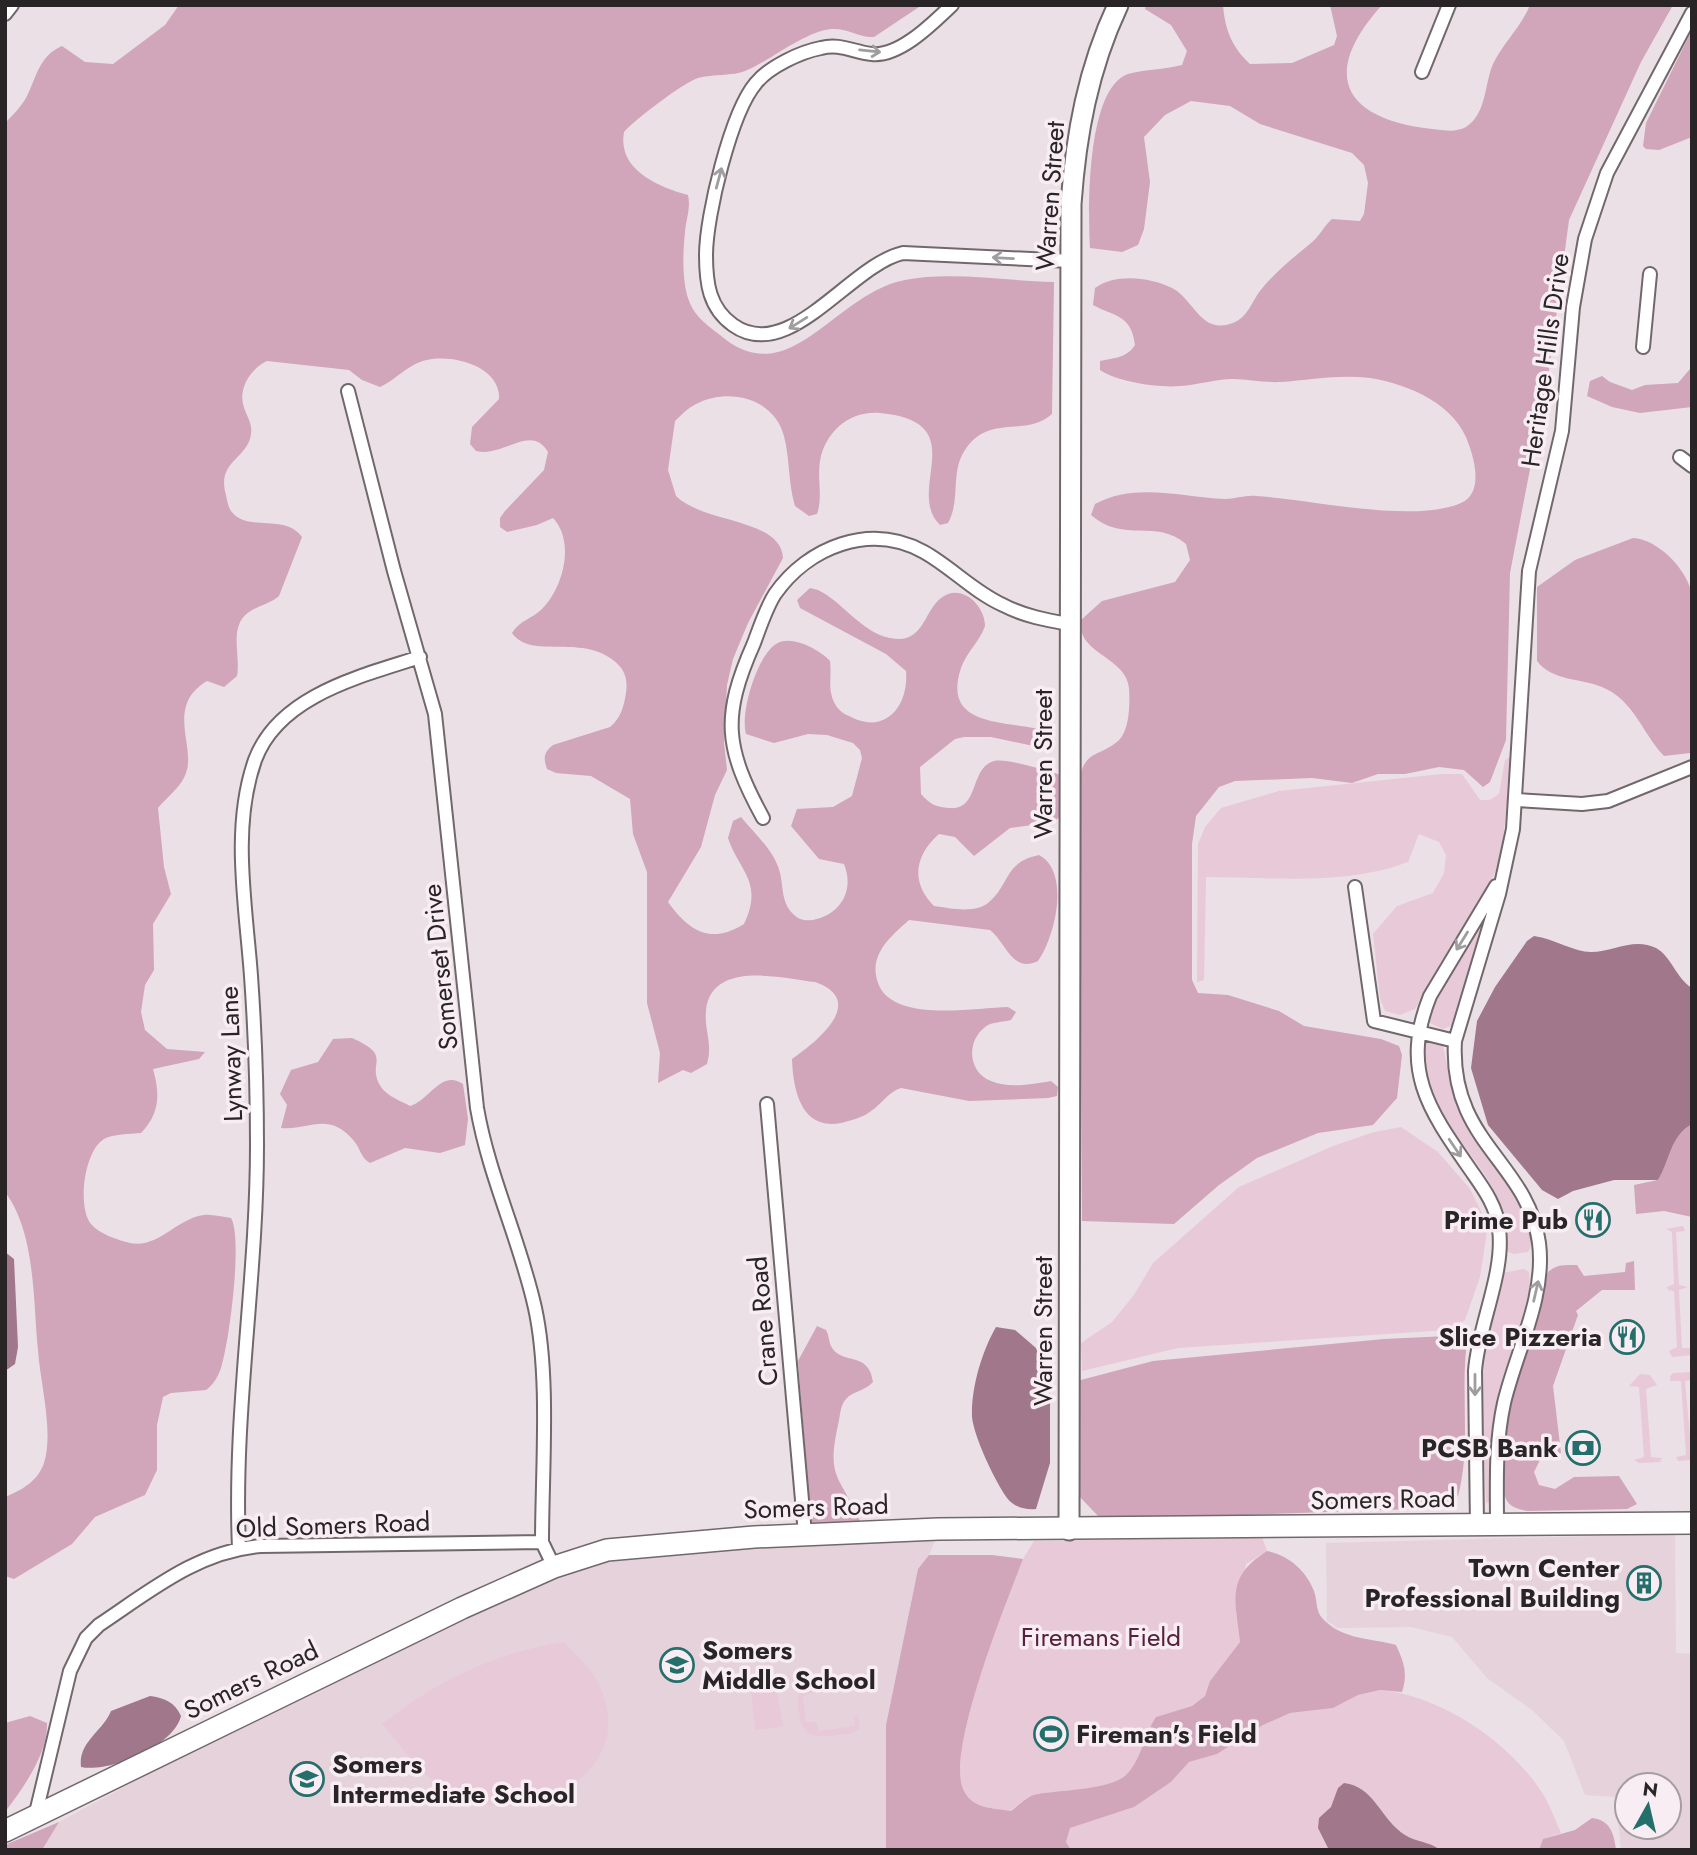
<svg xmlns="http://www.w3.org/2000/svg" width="1697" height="1855" font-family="Jost,sans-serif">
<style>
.built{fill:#e5d2db;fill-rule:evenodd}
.green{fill:#e8c9d7}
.forest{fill:#d1a5ba}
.water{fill:#a0778b}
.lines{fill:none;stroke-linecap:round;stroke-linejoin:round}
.street-casing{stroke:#71686c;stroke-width:16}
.secondary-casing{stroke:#71686c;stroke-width:23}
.primary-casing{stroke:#71686c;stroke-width:24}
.street{stroke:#fff;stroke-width:12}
.secondary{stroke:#fff;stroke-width:19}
.primary{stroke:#fff;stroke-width:21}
.oneway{stroke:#9f9d9e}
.labels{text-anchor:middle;stroke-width:7;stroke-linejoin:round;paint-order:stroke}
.street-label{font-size:26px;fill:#292527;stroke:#f8edf2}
.poi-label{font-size:26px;font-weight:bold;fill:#292527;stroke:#f8edf2;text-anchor:end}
.park-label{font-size:26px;fill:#56203e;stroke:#f8edf2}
</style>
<rect width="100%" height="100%" fill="#ebe0e5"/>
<path class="built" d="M1675 1534 1676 1653 1692 1654V1850H1621L1616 1797 1585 1795 1564 1741 1532 1710 1487 1678 1452 1637 1411 1627 1338 1628 1327 1621 1326 1543ZM1627 1785H1669V1827H1627Z
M936 1538 929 1555 918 1569 886 1725V1850H42L59 1822 223 1734 584 1562 652 1550Z"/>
<path class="green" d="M1512 756 1503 839 1496 870 1483 898 1442 960 1415 1009 1400 1015 1385 1011 1380 998 1373 934 1397 906 1433 893 1444 873 1446 855 1439 842 1419 834 1408 862C1345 886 1272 877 1206 877L1204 980 1197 982 1198 844 1205 827 1221 808 1279 791 1442 774H1462L1480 800H1490L1499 794 1505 760Z
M1479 926 1482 929 1453 1025 1443 1029 1430 1023 1428 1016 1433 1000Z
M1431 1040 1442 1043C1448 1065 1451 1092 1461 1111 1475 1140 1548 1224 1528 1252L1514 1254 1506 1251C1506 1235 1505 1217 1499 1202 1479 1150 1413 1105 1424 1043Z
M1401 1127 1438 1152 1470 1189 1488 1225 1480 1277 1465 1320 1447 1330 1178 1348 1082 1371 1081 1343 1112 1322 1134 1295 1153 1263 1239 1187 1333 1146 1374 1132Z
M1683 1226 1685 1231 1676 1232 1679 1285 1688 1287 1679 1290 1682 1348H1691L1692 1355 1672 1357 1669 1351 1677 1347 1674 1291 1668 1290 1667 1287 1674 1284 1672 1232 1666 1229Z
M1524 1269 1529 1272 1530 1288 1498 1402 1491 1453 1490 1502 1486 1503 1481 1371 1483 1349 1502 1273Z
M1692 1372V1380L1685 1381 1692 1460 1678 1461 1676 1457 1686 1455 1681 1381H1670V1376L1673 1373Z
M1640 1374 1650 1375 1657 1385 1646 1389 1651 1457 1662 1458 1660 1462 1639 1463 1634 1460 1644 1457 1639 1387 1629 1386Z
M1262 1537 1267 1551 1246 1564 1236 1614 1240 1642 1210 1681 1205 1696 1192 1706 1156 1717C1148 1736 1141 1761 1126 1775 1110 1790 1060 1790 1038 1794 1028 1795 1018 1805 1010 1811 993 1808 973 1809 964 1791 944 1754 1007 1601 1023 1559L1034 1541Z
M564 1642C575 1654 588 1665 596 1679 645 1767 536 1830 458 1797 427 1784 404 1749 382 1724 435 1682 496 1652 564 1642Z
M774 1677 783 1726 755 1730 750 1680Z
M801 1690 810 1689 813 1693 803 1696 806 1722H816L819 1731 855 1726 854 1717 858 1715 860 1728C854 1734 847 1734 839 1735 816 1738 802 1738 799 1712 798 1704 796 1698 801 1690Z
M1380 1690C1440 1695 1510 1742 1543 1794 1550 1805 1555 1820 1561 1833L1543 1839 1539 1850H1071L1066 1842 1070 1828 1134 1807 1171 1782 1189 1762 1217 1754 1263 1725 1290 1713 1333 1708 1358 1695Z"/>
<path class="forest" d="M179 5H922L874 37C859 38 848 28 832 29 805 31 770 61 745 71 734 76 712 74 698 78 683 83 634 120 624 132 617 170 659 187 688 195 691 208 686 219 685 232 683 252 682 276 687 295 693 316 705 323 720 335 790 395 833 294 905 280 950 271 1008 281 1054 282L1052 414C1025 438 989 413 965 450 950 472 961 500 948 523L940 525C904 490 975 422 880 413 851 410 825 431 820 461 817 479 823 497 817 514L809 516 795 506C788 483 790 459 784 436 774 398 729 387 696 404 688 408 681 415 675 421L668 470 676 496C704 524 781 518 783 558L748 623 733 659 727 685 724 743 727 770 715 795 701 847 668 902C689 931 710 945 744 924 764 882 739 871 728 838L733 821 741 817C753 832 770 847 777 864 785 882 779 900 793 914 799 920 805 921 813 920 840 915 855 891 844 864L819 859 791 826 797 809 833 807 852 796 862 758 860 750 853 743 827 735 808 734 774 743 746 734C740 712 757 656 776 644 791 634 820 650 830 661 832 677 827 689 835 704 839 711 844 714 851 717 886 735 909 705 906 671L886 654 800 608 797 600 810 588 818 590C843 602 862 633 890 638 924 645 923 612 941 598 961 582 985 605 985 626 980 641 966 653 961 668 940 731 1013 719 1049 732V741L1043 748 991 737H964L955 739 920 767 921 794C930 804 935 807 949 808 980 811 969 768 994 761 1007 758 1043 770 1058 774L1064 781 1061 816 1053 822 1010 828 974 856 955 837 939 834C915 855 910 882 934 906 950 908 974 914 988 903 1010 885 1004 862 1039 855 1071 872 1055 937 1038 961 1012 974 1006 942 990 930L909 920C890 937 868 955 878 983 892 1023 973 1008 1008 1007L1016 1012 1011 1020C1003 1022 991 1022 985 1027 966 1042 968 1072 991 1081 1009 1089 1033 1084 1051 1081L1058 1087 1057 1096 1048 1098 969 1101 901 1088C888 1092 883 1103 871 1111 862 1118 852 1120 841 1123 801 1131 793 1089 792 1059 815 1043 869 1001 815 982 782 978 712 960 706 1010 704 1031 713 1042 707 1064L691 1073 683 1070 658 1083 660 1053 647 1003V872L633 834 630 799 591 776 556 773 547 769C543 758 544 752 553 745L610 727C621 718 624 706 626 693 628 679 625 669 613 660 580 634 531 660 512 633 520 620 532 619 542 609 564 587 575 541 553 518L537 525 507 532 500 527V518L505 511 544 470 548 452C531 423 503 458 476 451L470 444 472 427 499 399C501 367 454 354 427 360 408 364 397 379 380 387L362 380 349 370 267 361C252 368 239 386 243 404 245 414 253 423 251 434 248 459 216 461 226 495 227 500 228 507 231 511 247 533 285 513 302 537L279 596C270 604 259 605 249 612 228 626 241 656 237 676L224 687 207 681C165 706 196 746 186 773 182 786 167 797 158 808L164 867 171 894 153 924 154 970 145 985 141 1012 145 1030 167 1049 205 1052 199 1059 153 1069C160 1094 160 1113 141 1133 130 1134 113 1134 104 1139 84 1151 77 1207 91 1224 99 1234 118 1240 130 1243 158 1249 177 1218 204 1215 212 1214 222 1217 231 1218 243 1238 229 1344 221 1368 218 1377 213 1385 206 1390L171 1393 163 1397 157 1425V1470L145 1495 95 1517 72 1544 14 1579 5 1576V1497C22 1490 38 1481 44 1463 54 1432 40 1382 38 1350 33 1302 36 1233 5 1192V123C13 115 22 106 27 96 37 76 39 56 62 46L85 62 113 64 165 25Z
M1146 5H1223C1225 30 1232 47 1250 64L1292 63 1334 45 1337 36 1330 5H1382C1325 68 1336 115 1424 128 1437 129 1454 134 1466 127 1487 113 1484 85 1493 64 1503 43 1521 27 1530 5H1673L1641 62 1569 220 1549 370 1510 573 1506 740 1490 782 1483 787 1464 770 1439 767 1405 774H1378L1352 783 1312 778 1235 781 1219 787 1196 816 1192 844V980L1198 993 1228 995 1279 1011 1304 1026 1381 1039 1399 1046 1402 1055 1397 1098 1373 1125 1318 1133 1257 1158 1219 1185 1174 1224 1082 1221 1079 781C1085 749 1098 758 1118 741 1130 731 1130 702 1129 688 1126 656 1076 654 1081 620L1102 601 1175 582 1190 560 1186 544C1156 518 1124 544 1091 515L1095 504C1135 482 1182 497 1225 499 1235 499 1246 495 1256 496 1309 499 1414 524 1461 503 1483 493 1475 462 1469 445 1457 405 1409 384 1370 378 1340 374 1310 380 1280 382 1264 383 1249 379 1233 379 1215 379 1198 385 1180 386 1158 388 1118 382 1100 370V361C1114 358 1127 358 1135 345 1131 314 1115 317 1093 305L1095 288C1115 273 1150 277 1172 288 1195 300 1200 335 1233 323 1248 317 1251 303 1260 291 1275 272 1293 258 1311 243 1319 237 1324 226 1332 219L1360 221 1364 214 1368 183 1364 165 1352 153 1260 124 1230 106 1191 101 1165 115 1144 137 1150 182 1144 229 1138 245 1122 252 1090 248C1088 211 1086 89 1128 74 1145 69 1164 70 1182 65L1187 51 1171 25 1145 9Z
M1692 30V137L1659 150 1646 149 1643 146 1646 123Z
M1692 350V407L1640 413 1612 407 1587 396 1590 381 1602 376 1610 382 1632 390 1645 385 1678 383 1690 369Z
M1633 538C1658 539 1688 570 1692 595 1695 615 1695 738 1690 753L1664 756C1642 733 1634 700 1602 687 1580 678 1552 681 1537 661V587L1575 560Z
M352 1038C395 1057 365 1062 381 1087 387 1096 401 1101 410 1106 429 1101 441 1069 463 1084L468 1119 465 1145 440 1153 405 1148 370 1163C360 1157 361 1149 354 1141 328 1110 308 1131 281 1128L287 1105 280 1094 291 1070 318 1062 333 1039Z
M1692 1124V1217L1664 1211 1636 1214 1634 1185 1658 1180C1670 1161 1670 1136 1692 1124Z
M1634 1261 1635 1290H1602L1576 1311 1578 1315 1553 1386 1561 1453 1541 1458 1534 1472 1539 1485 1555 1489 1574 1477 1619 1476 1637 1504 1627 1509 1528 1511C1519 1509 1510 1508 1506 1499 1490 1462 1531 1310 1548 1272 1557 1264 1565 1265 1577 1265L1584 1276 1625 1272 1626 1263Z
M817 1326 826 1330C829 1335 829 1342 831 1346 841 1366 869 1350 873 1382 865 1391 853 1391 846 1399 840 1405 840 1417 838 1425 826 1479 840 1475 860 1521L855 1528 811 1527 798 1361Z
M1468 1335C1459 1389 1472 1444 1458 1496L1440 1508 1129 1519 1099 1517 1079 1496 1077 1381 1153 1361 1384 1339Z
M1267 1551C1288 1555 1306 1570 1314 1591 1318 1603 1315 1612 1325 1621 1345 1640 1371 1638 1396 1645 1404 1662 1408 1674 1402 1692L1380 1690 1358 1695 1333 1708 1290 1713 1263 1725 1217 1754 1189 1762 1171 1782 1134 1807 1070 1828 1066 1842 1071 1850H886V1725L918 1569 929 1555H992L1023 1559C1007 1601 944 1755 964 1791 973 1809 993 1808 1011 1811 1019 1805 1028 1795 1038 1794 1060 1790 1110 1790 1126 1775 1142 1759 1144 1735 1156 1717L1192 1706 1205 1696 1210 1681 1240 1642C1235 1599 1226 1577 1267 1551Z
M30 1716 47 1723C48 1754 23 1788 5 1812V1723Z
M1592 1818C1610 1820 1614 1833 1616 1850H1539L1543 1839 1575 1830Z
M59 1822 42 1850H5V1845Z"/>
<path class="water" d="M1534 936C1555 939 1574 952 1591 952 1613 952 1634 937 1656 948 1671 956 1676 978 1692 988V1124C1670 1136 1670 1161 1658 1180H1614L1573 1191 1558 1199 1542 1190 1488 1125 1471 1068 1477 1021 1495 987 1527 941Z
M5 1252 14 1259 18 1347 15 1364 5 1371Z
M996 1327 1015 1330 1036 1348 1050 1388V1463L1036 1509C1025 1510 1014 1507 1007 1498 995 1481 974 1437 972 1417 971 1388 982 1351 996 1327Z
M150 1696C164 1698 175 1702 181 1716 174 1746 110 1773 81 1767 78 1742 103 1731 111 1711Z
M1344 1783C1374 1786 1381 1820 1405 1835 1415 1842 1429 1841 1440 1850H1329L1318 1828 1319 1818 1331 1807 1338 1788Z"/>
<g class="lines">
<g class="street-casing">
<path id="street" d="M952 5C934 22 900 57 872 54 853 52 840 43 821 48 800 52 769 67 756 83 731 112 706 216 706 255 706 283 709 308 733 325 789 365 850 265 903 253L1071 261
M5 14 12 5
M1422 72 1449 5
M1643 347 1650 274
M348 391 394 571 435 714 477 1108C489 1177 520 1240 535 1308 550 1376 542 1471 542 1542L554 1567
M1680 457 1692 466
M1517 800 1582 804 1608 801 1692 767
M763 818C725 748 721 717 754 643 760 627 766 608 775 594 808 547 870 522 924 552 951 567 974 592 1003 605 1024 616 1046 620 1069 624
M1355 887 1374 1021 1455 1041
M767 1104 805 1534
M1497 1525C1497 1484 1495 1444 1504 1403 1516 1352 1546 1297 1539 1243 1528 1162 1449 1142 1455 1041L1499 894 1513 829 1529 571 1562 431 1573 307 1585 239 1607 173 1692 13
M1477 1526 1475 1371C1478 1326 1505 1273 1499 1229 1497 1207 1484 1189 1472 1172 1429 1110 1400 1071 1430 996L1496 886
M239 1548C233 1413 257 1280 257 1145 257 1089 255 1032 251 976 246 906 231 828 255 760 279 695 362 676 420 657
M35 1817 70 1671 86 1638 99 1625C150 1591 198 1551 261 1546L542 1542"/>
</g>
<g class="secondary-casing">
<path id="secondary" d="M1069 1530 1071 204C1076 134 1088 69 1118 5"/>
</g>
<g class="primary-casing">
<path id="primary" d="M5 1831 462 1608 554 1567 607 1550 754 1537 938 1529 1692 1523"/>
</g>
<use href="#street" class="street"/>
<use href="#secondary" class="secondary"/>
<use href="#primary" class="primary"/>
</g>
<defs><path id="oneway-shaft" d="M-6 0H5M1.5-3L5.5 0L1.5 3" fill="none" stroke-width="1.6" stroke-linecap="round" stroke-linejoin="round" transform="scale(1.75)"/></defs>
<g class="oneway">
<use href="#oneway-shaft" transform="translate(870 51) rotate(6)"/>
<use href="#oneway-shaft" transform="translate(719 178) rotate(-75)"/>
<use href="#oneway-shaft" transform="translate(1003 258) rotate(-177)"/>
<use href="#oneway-shaft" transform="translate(798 323) rotate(148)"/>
<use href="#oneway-shaft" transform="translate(1462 941) rotate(122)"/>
<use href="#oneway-shaft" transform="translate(1455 1148) rotate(56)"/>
<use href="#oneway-shaft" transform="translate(1536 1291) rotate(-77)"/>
<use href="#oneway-shaft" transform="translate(1475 1385) rotate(90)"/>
</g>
<defs>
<g id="restaurant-ring" transform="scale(1.75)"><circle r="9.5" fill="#f8edf2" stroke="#246f6c" stroke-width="1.5"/><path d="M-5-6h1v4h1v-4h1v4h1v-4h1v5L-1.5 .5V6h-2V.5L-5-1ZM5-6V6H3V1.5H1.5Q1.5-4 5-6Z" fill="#246f6c"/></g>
<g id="bank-ring" transform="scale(1.75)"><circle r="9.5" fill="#f8edf2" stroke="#246f6c" stroke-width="1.5"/><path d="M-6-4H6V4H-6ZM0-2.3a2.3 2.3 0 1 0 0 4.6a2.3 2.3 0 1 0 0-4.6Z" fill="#246f6c"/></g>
<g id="building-ring" transform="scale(1.75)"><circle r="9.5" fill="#f8edf2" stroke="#246f6c" stroke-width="1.5"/><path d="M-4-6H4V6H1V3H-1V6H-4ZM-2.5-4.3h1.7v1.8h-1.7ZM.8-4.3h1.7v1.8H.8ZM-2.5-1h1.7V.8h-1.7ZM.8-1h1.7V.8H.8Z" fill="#246f6c"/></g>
<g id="school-ring" transform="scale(1.75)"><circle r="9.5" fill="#f8edf2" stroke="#246f6c" stroke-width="1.5"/><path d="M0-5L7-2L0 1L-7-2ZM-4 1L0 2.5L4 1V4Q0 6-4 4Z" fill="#246f6c"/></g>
<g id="stadium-ring" transform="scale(1.75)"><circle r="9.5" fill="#f8edf2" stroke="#246f6c" stroke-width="1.5"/><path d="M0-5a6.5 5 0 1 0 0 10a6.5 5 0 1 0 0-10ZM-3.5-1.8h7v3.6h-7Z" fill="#246f6c"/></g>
</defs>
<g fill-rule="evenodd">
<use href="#restaurant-ring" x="1593" y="1220"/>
<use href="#restaurant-ring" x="1627" y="1337"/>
<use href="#bank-ring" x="1583" y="1448"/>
<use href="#building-ring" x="1644" y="1583"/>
<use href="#school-ring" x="677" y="1665"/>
<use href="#stadium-ring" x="1051" y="1734"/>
<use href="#school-ring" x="307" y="1779"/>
</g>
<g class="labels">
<g class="street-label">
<text transform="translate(1050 196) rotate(-86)" y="9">Warren Street</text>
<text transform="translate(1545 360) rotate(-82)" y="9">Heritage Hills Drive</text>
<text transform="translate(1043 764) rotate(-90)" y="9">Warren Street</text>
<text transform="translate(440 967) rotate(-96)" y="9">Somerset Drive</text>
<text transform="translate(231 1054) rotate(-92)" y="9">Lynway Lane</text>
<text transform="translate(763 1321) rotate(-95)" y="9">Crane Road</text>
<text transform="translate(1043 1331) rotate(-90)" y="9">Warren Street</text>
<text transform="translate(1383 1499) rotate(-1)" y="9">Somers Road</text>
<text transform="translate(816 1507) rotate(-2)" y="9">Somers Road</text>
<text transform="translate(333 1525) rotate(-2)" y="9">Old Somers Road</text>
<text transform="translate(251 1680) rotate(-26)" y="9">Somers Road</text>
</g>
<g class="poi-label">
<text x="1568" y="1229">Prime Pub</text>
<text x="1602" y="1346">Slice Pizzeria</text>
<text x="1558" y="1457">PCSB Bank</text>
<text x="1620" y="1577">Town Center<tspan x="1620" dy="30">Professional Building</tspan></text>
<text x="702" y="1659" text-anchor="start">Somers<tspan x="702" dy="30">Middle School</tspan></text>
<text x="1076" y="1743" text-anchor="start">Fireman's Field</text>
<text x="332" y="1773" text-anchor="start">Somers<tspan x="332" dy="30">Intermediate School</tspan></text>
</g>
<g class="park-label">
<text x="1101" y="1646">Firemans Field</text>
</g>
</g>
<rect width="1697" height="1855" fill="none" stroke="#292527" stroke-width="14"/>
<g transform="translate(1648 1806) rotate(8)"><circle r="33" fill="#f8edf2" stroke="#a59da1" stroke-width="2"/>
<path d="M0-5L12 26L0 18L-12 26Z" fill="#246f6c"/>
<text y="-10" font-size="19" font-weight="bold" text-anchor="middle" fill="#292527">N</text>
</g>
</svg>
